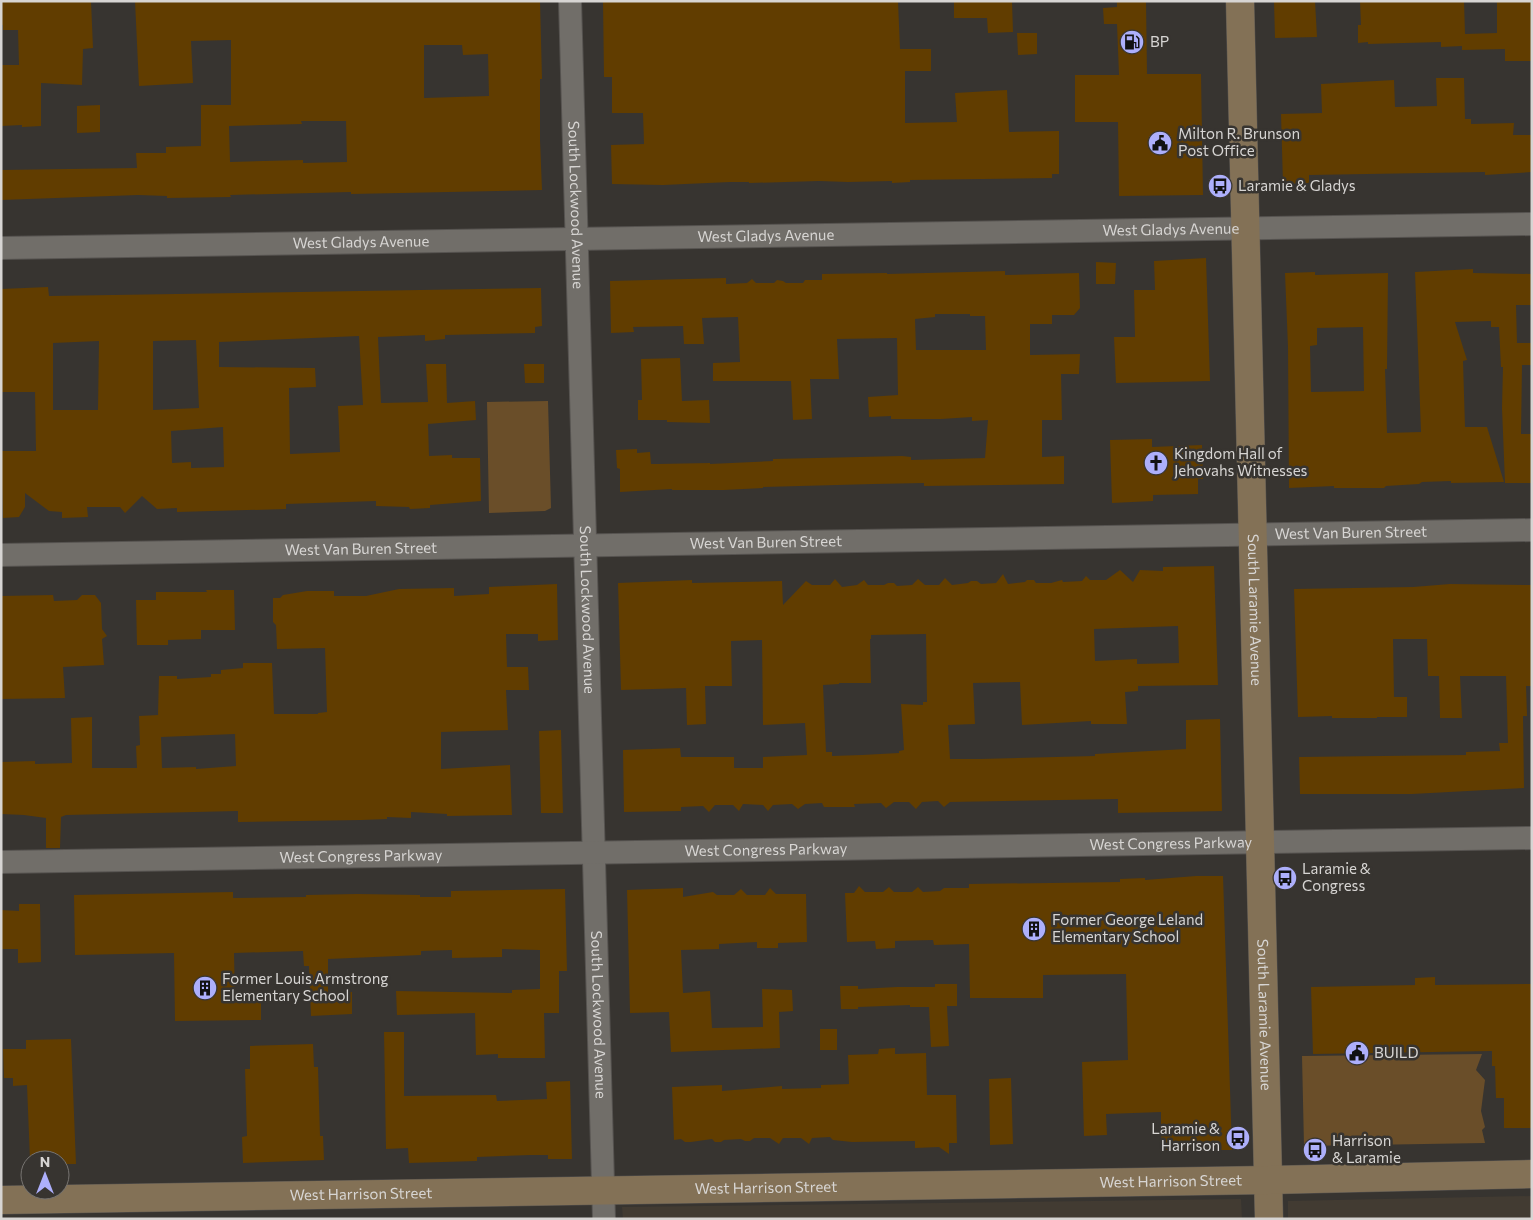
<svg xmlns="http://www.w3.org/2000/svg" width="1533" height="1220" font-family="Commissioner,sans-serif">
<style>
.built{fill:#423b32}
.green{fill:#6a4e29}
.building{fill:#613d00;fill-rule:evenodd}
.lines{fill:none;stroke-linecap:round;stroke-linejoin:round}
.street-casing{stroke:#565350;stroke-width:24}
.secondary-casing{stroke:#565350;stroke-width:29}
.street{stroke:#716e69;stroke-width:22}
.secondary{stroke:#837156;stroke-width:28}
.labels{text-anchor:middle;stroke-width:5;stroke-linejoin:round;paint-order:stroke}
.poi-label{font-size:15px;fill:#d7d5d3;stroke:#373430;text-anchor:start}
.street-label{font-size:15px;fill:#d7d5d3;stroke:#373430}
</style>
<rect width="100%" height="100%" fill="#373430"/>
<path class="built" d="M1532 1196V1219H1288V1201Z
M1241 1199 1242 1219H623L622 1207Z"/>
<path class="green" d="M548 401 551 508 545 511 489 513 487 402Z
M1482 1054 1476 1070 1485 1080 1481 1111 1485 1127 1482 1130 1485 1143 1304 1146 1302 1056Z"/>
<path class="building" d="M1 1H91L93 48 83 49 82 85 41 83V126L22 127V125L1 126V65H19L18 30H3V25H1Z
M135 1H540L542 79H540V140L542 190 351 194V192L230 195 231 197 167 198V196L138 195 1 200V170L137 168 136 153H166V147L201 146V105H231V40L191 41 193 83 139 86ZM424 45H462L463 55 488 54 489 96 424 98ZM301 121H346L347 162 303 163V160L230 162 229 126 302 124Z
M603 1H898L900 49H931V71H905V123L957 122 955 93 1007 90 1009 132 1059 131V174H1052V178L910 180V182L892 183V181L848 182 819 181 749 183V182H730L663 185 612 184 611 145 644 144 643 113H612V77H604Z
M954 1H1012L1013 32 988 33 987 18H954Z
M1117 1H1146L1147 74H1201L1203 195 1119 196 1118 122H1075V75H1119L1117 24H1104L1103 8 1117 7Z
M1274 1H1315L1317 37 1275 38Z
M1360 1H1464L1465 34 1497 33V1H1532V61H1505V49L1462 50V46L1441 47V42L1368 44V42L1358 43V25H1361Z
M1017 33H1037V54L1018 55Z
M1436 78H1464L1465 119H1471V124L1514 123 1513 135H1532V172L1485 175V172L1309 175V183L1283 184 1281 114 1322 113 1321 84 1394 80 1395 107 1437 106Z
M100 105V132L77 133V106Z
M1206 258 1210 381 1116 383 1114 337H1135L1134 290H1155L1154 261Z
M1096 262 1116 263 1115 284H1096Z
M1473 269V273L1532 274V305H1516L1517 343H1532V365H1522L1521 434H1532V483H1505L1502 408 1503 367H1501L1499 327H1491V321L1455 322 1467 360 1463 361 1465 427H1487L1504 482 1451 483V481L1422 482 1419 484 1386 486 1384 488H1334V486L1289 488 1288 347 1285 273 1315 272V275L1388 273 1387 369H1385L1387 433 1421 432 1415 272ZM1363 327 1364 391 1311 392 1310 346 1317 345V328Z
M1005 271V275L1079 273 1080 308 1074 315H1052V324H1030V355L1080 354 1079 374H1061L1062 420H1042V457L1064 456V484L924 486V483L874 484 763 487V488L724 490H672V489L620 492V469L617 468 616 450 637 449V453L650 452 651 464H658L710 463V464L773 461V459L902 456 911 457V460L985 458 988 420 972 421V417L941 419H891V416L869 417 868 397 898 395 897 338 837 339 839 379H810L812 419 793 420 791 381H713V363L740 362 738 317 702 318 704 344H684L683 326 633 327 634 332 611 333 610 281 726 278V284L747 283 752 279 756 283H774L777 280 783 281 786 283H803L805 280H822V274L887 273V274ZM935 314H970V316H985L986 350H916L915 319 935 317Z
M48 287 49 296 541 288 542 326 535 327V333L445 335V339L425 341V335L378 337 381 403 428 402 426 364H446L447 403 475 401 476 420 428 424 429 456 452 455V458H480L481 501 430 505V508L410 509 409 507 376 506V501L286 504V509L177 512V508L157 509 142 496 125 513 120 507H87L88 517 62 518V512L49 511 25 493V507L19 517 3 518 1 451H36L35 392H1V289ZM359 336 363 405 338 406 340 452 290 454 289 388 316 387 315 368 219 367V342ZM196 340 199 408 153 410V341ZM99 341 98 410H53V343ZM223 427 224 467 191 468V462L172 463 171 431Z
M680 358 682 401 709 400 710 423 667 422V420H638V400H642L641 359Z
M524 364H544V383H525Z
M1152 439V447L1202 445 1203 479H1198V494L1153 495V501L1112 503 1110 440Z
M1214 566 1218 685 1138 686V691L1125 692 1127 724H1091V721L1022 725 1020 682 973 683 975 724 948 725 950 759H980L1095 756V754L1186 749V720L1220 719 1222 811 1118 813V799L950 802 944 807 938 801 922 802 916 809 909 802H894L886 808 881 803 854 804 855 807H824L822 803 805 804 798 809 792 804 773 805 768 811 763 805 743 804 739 811 733 805H715L709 812 703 806 681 807V811L624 812 623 750 680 748 681 757H734V768H763V757L807 755 805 723 763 725 762 640 731 641 732 686H705L706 724 687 725 686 688 621 690 618 583 692 580V583L782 581 783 605 806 581 812 585H830L835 579 842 587 857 585 864 580 868 585H884L888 583H894L897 586 912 585 918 579 925 585H939L945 578 952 585 968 583 971 581H977L981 584 996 583 1003 574 1008 584 1025 582 1027 580H1034L1036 583H1051L1062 580 1063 582 1082 581 1086 576 1090 580H1106L1120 570 1133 582 1140 570 1163 571V567ZM1178 626 1179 663 1137 664V659L1095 661 1094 629ZM926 634 927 702H923V705L901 704 904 750 899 751V753L862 755 832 756V752H826L823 685 839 684V683H871L870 639H871V635Z
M557 584 558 640 538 641V634H506L507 667H528L529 690H506L508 730 441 732V769L510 765 512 815 447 816V814L411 812V818L387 817V819L361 820 238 822V811L66 815 61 817 60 848H46V818L24 815 1 814V762L35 761V764L72 763 71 718 92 717V768H137L136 746 140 745 139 716 158 715 159 676H177V679L211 677V674H221V670L243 668V663H272L274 714H318V713L327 712 325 648 277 649 276 625 273 622V598H280L283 595 307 591H334V596H366L399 589 454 588V596L489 594V587ZM235 734 236 766 196 769V767L162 768 161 737Z
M1450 584 1532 585V686H1526L1527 716H1523L1524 788 1412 794H1300L1299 757 1466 755V752L1500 751 1499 743H1508L1506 676H1460L1462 718H1440L1439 676H1428L1427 639H1393L1394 697H1407V717H1377V718H1332V716L1298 717 1294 589 1413 587Z
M206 590H234L235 630H201V639L168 640V645H137L136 600H156V592H207Z
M53 595 54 601 77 600 82 595H95L101 603 102 629 107 636 102 639 104 665 63 667 65 698 1 699V596Z
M561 730 563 813H541L539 731Z
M1196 876H1223L1232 1150H1161V1112L1106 1114 1107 1135 1084 1136 1082 1062 1128 1060 1126 974 1043 975V998H970L969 944 934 945 933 940 895 941V948L876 949 875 941 847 942 845 893H854L859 886 865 892H883L889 887 894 892H912L918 887 923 892 940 891 944 888H969V884L1120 882V879L1145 878V880Z
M683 888V897L713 892 717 895H734L741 889 747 895H765L770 888 776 894H806L807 942 778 943V948H757V942L719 944V949L681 950 683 993 710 991 712 1028 763 1027 762 989 792 990 793 1011 779 1012 780 1048 671 1052 669 1012 630 1013 627 890Z
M565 889 567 971H559V1013H544L545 1058H498V1054L476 1055 475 1013 397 1015 396 991 512 993V990L540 989V950L502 949V957L452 958V950L421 951V955L328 959V993L352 992V1014L311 1016 309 966H304L303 951 234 953 235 999 261 998V1020L175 1021 174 953 75 955 74 895 233 892V898L306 897V895L357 894 420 895V897H451V891Z
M19 904H40L41 962 18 963V949H1V910L19 911Z
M1435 977V985L1532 984V1128H1504V1098H1496L1495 1066H1492V1051L1313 1054 1311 987 1415 985V978Z
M935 984H957V1006H947L949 1046 931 1047 929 1007H910V1005L858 1007V1009H841L840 986H858V989L897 987H935Z
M820 1029H837V1050H820Z
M384 1032H404V1096L496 1095 497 1101 547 1099 546 1082 570 1081 572 1159H548V1155H531L477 1157V1161L409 1163 408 1148 386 1149Z
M71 1039 76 1164H60V1160H30L27 1085 13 1086V1078H4L3 1049H26V1040Z
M313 1044 314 1067H318L320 1136H323L324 1160 243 1163 242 1137 247 1136 245 1069H250V1046Z
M895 1048V1054L926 1053 927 1095H956L957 1143H949V1154L939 1147 915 1148V1141L852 1142 833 1140 830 1137 812 1138 809 1144 801 1138H783L779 1144 770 1138H754L750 1141H745L741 1139 724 1140 721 1142H715L712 1139 691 1142H685L681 1139 674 1140 672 1087 722 1085V1091L782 1086V1089L821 1088V1085L849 1084 848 1055 878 1054 879 1049Z
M1011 1078 1013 1144 990 1145 989 1079Z"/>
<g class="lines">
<g class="street-casing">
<g id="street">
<path id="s1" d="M570 1 604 1219"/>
<path id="s2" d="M1 248 1532 224"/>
<path id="s3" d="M1 555 1532 530"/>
<path id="s4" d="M1 862 1532 838"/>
</g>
</g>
<g class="secondary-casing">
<g id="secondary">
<path id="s5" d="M1240 1 1269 1219"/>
<path id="s6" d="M1 1200 1268 1180 1532 1174"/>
</g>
</g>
<use href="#street" class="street"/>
<use href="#secondary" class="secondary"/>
</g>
<defs>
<g id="fuel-disc" transform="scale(1.25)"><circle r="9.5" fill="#adaffb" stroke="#373430"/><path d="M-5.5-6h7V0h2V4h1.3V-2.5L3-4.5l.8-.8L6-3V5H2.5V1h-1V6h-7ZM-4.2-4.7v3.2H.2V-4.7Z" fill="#111"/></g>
<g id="civic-disc" transform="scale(1.25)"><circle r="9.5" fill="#adaffb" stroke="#373430"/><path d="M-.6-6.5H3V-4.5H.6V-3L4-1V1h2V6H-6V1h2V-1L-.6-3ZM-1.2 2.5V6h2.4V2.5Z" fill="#111"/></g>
<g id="bus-disc" transform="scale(1.25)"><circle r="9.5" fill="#adaffb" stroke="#373430"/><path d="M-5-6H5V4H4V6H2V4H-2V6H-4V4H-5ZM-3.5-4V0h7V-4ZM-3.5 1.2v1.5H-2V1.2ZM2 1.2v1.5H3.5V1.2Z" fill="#111"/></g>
<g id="church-disc" transform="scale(1.25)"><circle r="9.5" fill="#adaffb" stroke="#373430"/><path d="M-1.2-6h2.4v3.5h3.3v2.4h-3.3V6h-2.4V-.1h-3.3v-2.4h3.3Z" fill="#111"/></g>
<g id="building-disc" transform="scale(1.25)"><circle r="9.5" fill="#adaffb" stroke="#373430"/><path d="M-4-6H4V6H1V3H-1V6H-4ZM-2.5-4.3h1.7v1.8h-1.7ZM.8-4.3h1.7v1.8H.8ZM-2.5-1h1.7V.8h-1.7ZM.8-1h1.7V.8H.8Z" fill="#111"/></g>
</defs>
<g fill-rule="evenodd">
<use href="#fuel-disc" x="1132" y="42"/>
<use href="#civic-disc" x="1160" y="143"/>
<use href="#bus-disc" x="1220" y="186"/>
<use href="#church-disc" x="1156" y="463"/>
<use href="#bus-disc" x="1285" y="878"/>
<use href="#building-disc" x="1034" y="929"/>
<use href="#building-disc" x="205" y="988"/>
<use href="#civic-disc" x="1357" y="1053"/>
<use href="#bus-disc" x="1238" y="1138"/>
<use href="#bus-disc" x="1315" y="1150"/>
</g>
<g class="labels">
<g class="poi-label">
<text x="1150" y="47">BP</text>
<text x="1178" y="139">Milton R. Brunson<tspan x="1178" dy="17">Post Office</tspan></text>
<text x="1238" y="191">Laramie &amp; Gladys</text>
<text x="1174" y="459">Kingdom Hall of<tspan x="1174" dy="17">Jehovahs Witnesses</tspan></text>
<text x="1302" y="874">Laramie &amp;<tspan x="1302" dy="17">Congress</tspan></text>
<text x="1052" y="925">Former George Leland<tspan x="1052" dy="17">Elementary School</tspan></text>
<text x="222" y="984">Former Louis Armstrong<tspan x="222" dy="17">Elementary School</tspan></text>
<text x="1374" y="1058">BUILD</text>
<text x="1220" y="1134" text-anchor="end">Laramie &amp;<tspan x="1220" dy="17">Harrison</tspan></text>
<text x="1332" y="1146">Harrison<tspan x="1332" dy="17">&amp; Laramie</tspan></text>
</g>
<g class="street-label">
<text dy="5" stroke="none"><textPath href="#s1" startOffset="204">South Lockwood Avenue</textPath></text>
<text dy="5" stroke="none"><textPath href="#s2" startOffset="1170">West Gladys Avenue</textPath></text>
<text dy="5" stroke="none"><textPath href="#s2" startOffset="765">West Gladys Avenue</textPath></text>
<text dy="5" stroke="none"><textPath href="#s2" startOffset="360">West Gladys Avenue</textPath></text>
<text dy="5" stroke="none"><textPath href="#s3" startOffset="1350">West Van Buren Street</textPath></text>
<text dy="5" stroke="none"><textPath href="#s3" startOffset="765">West Van Buren Street</textPath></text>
<text dy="5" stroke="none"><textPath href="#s3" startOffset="360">West Van Buren Street</textPath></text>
<text dy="5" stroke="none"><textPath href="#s1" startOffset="609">South Lockwood Avenue</textPath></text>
<text dy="5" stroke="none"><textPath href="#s5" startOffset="609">South Laramie Avenue</textPath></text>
<text dy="5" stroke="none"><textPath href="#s4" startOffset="1170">West Congress Parkway</textPath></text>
<text dy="5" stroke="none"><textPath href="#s4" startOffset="765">West Congress Parkway</textPath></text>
<text dy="5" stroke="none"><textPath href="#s4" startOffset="360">West Congress Parkway</textPath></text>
<text dy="5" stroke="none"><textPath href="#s1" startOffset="1014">South Lockwood Avenue</textPath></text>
<text dy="5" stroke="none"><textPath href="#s5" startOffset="1014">South Laramie Avenue</textPath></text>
<text dy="5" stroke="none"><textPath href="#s6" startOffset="1170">West Harrison Street</textPath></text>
<text dy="5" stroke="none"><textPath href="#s6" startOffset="765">West Harrison Street</textPath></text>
<text dy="5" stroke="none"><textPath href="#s6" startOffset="360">West Harrison Street</textPath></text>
</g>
</g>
<rect width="1533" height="1220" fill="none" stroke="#d7d5d3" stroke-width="5"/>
<g transform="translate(45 1175)"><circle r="24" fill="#373430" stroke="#777471"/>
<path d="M0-4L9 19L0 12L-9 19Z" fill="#adaffb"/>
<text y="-8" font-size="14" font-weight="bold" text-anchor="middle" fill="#d7d5d3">N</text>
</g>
</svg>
